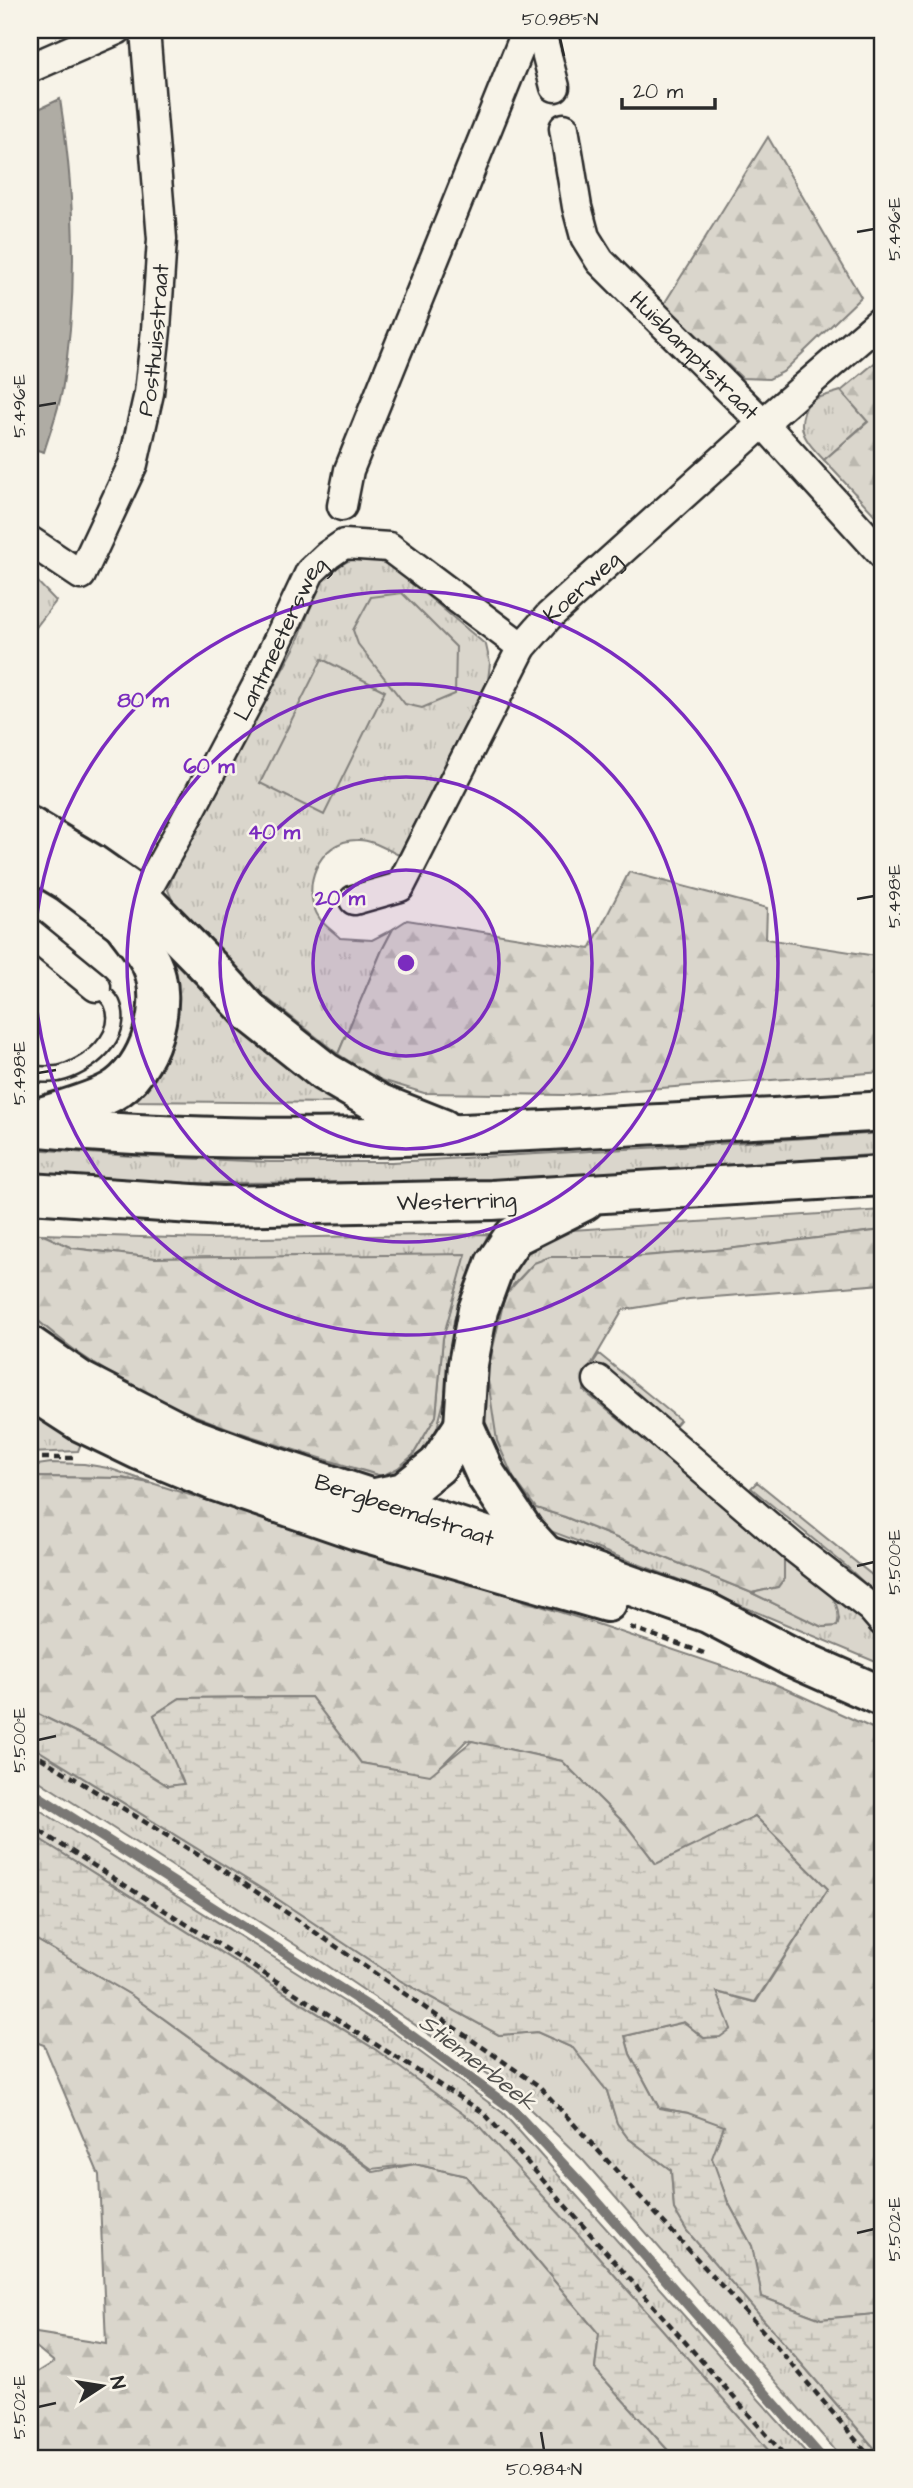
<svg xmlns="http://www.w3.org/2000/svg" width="913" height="2488" font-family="'Architects Daughter',sans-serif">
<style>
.grass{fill:url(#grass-tufts);stroke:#82807c;stroke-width:2}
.forest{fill:url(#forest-firs);stroke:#82807c;stroke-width:2}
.wetland{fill:url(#wetland-marsh);stroke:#82807c;stroke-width:2}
.green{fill:#dad6cc;stroke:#82807c;stroke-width:2}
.water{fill:#afaca4;stroke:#7a7874;stroke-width:2}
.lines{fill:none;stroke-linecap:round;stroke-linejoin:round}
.stream{stroke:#7a7874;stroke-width:10}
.lane-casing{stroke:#2b2b2b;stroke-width:19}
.street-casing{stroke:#2b2b2b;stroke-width:33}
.secondary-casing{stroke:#2b2b2b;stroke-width:44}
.highway-casing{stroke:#2b2b2b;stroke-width:44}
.path{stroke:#2b2b2b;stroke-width:4.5;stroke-dasharray:7 5;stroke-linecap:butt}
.lane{stroke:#f7f3e8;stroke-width:14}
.street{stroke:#f7f3e8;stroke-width:28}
.secondary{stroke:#f7f3e8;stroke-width:38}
.highway{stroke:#f7f3e8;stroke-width:38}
.ticks{fill:none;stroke:#2b2b2b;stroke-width:2.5}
.ring{fill:none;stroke:#7b2cbf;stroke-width:3.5}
.labels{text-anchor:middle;stroke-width:5;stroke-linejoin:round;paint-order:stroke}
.street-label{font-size:23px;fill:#2b2b2b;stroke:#f7f3e8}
.water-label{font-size:24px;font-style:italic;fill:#53524f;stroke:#f7f3e8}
.centre{fill:#7b2cbf;stroke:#f7f3e8;stroke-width:3.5}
.ring-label{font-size:21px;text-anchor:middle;font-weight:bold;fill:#7b2cbf;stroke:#f7f3e8;stroke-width:5;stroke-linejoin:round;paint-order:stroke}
.neatline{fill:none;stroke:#2b2b2b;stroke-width:2.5}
.ticks-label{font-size:18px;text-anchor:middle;fill:#2b2b2b}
</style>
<defs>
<pattern id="grass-tufts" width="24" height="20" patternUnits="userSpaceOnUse" patternTransform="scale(1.75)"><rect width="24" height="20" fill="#dad6cc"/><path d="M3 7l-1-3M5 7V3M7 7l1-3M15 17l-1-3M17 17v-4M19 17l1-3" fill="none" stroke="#bbb8af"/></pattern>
<pattern id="forest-firs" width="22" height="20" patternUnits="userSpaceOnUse" patternTransform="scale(1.75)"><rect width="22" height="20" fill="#dad6cc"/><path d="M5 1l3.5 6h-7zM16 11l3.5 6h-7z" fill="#bbb8af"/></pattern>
<pattern id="wetland-marsh" width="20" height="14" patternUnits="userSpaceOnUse" patternTransform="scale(1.75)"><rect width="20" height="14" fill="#dad6cc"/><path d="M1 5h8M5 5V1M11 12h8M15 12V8" fill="none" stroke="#bbb8af"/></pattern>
</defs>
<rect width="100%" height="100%" fill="#f7f3e8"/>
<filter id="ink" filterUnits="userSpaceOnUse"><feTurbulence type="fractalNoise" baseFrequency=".0143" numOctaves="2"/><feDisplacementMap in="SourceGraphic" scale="14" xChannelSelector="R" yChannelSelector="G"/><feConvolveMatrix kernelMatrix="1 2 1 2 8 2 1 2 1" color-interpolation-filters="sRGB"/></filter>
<g filter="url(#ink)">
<path class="grass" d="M841 391 868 421 824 460C805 440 793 428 810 400Z
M367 557 392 566 486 645 490 663 488 680 399 855C386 849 371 839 357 840 318 840 299 889 320 919 325 926 334 932 340 938L372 940 393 929 382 950 338 1054 253 987 194 928 173 902 168 890 176 867 296 645 320 583 331 570 348 561Z
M30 574 56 601 30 635Z
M166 950 242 1029 336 1103 131 1101Z
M883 1133V1154L620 1174 460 1182 186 1183 30 1174V1149L132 1156 270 1162H392L717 1144Z
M883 1210V1230L728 1249 632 1257H550L534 1263 513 1285 536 1508 565 1517 752 1593 822 1627 837 1626 839 1619 833 1596 883 1636V1665L685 1582 545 1529 513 1494 488 1438 481 1398 483 1348 509 1264 542 1234 556 1231Z
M41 1234 207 1239 488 1234 454 1320 449 1382 435 1436 421 1457 387 1483C262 1449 131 1406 30 1322V1314C46 1327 63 1342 80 1354 170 1417 279 1446 382 1476L413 1455 436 1416 443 1338 465 1255 155 1258 72 1248Z
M599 1354 680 1420 673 1428 604 1366 584 1391 585 1375Z
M30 1409 83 1438 78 1451 30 1453Z
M51 1463 84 1464 108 1468 155 1484 121 1478 30 1477V1466Z
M757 1482 883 1584 876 1594 846 1566 751 1488Z
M30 1745 267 1892 401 1981 499 2035 537 2032 573 2048 607 2091 617 2123 628 2138 671 2170 674 2209 687 2231 883 2458H842L583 2160 507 2087 322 1962 30 1775Z
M30 1804 394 2033 503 2113 811 2458H775L588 2245 376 2050 30 1833Z"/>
<path class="forest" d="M768 137 861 297 783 372 769 379 742 378 664 304Z
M883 356V524L824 460 868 422 841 391Z
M629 872 767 908 766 939 883 957V1072L564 1095 424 1093 375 1078 338 1054 382 950 393 929 407 920 590 949Z
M883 1230V1284L689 1299 623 1310 585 1375 584 1391 784 1554V1579L778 1587 752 1593 565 1517 536 1508 513 1477 497 1441 487 1374 505 1295 534 1263 550 1257H632L727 1249Z
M30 1233 41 1234 72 1248 155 1258 466 1254 443 1338 436 1416 413 1455 398 1468 382 1476C279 1446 170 1417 80 1354 63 1342 46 1327 30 1314Z
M30 1477 121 1478 155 1484 585 1620 775 1684 883 1733V2322L875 2314 821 2319 762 2297 752 2246 728 2202 711 2158 688 2113 659 2108 630 2054 625 2036 684 2022 704 2038 730 2029 716 1992 756 2002 828 1889 755 1816 657 1865 626 1825 562 1761 467 1740 431 1776 361 1763 311 1697 180 1698 154 1715 185 1784 168 1786 104 1746 30 1710Z
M30 1936 131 1995 374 2172 415 2164 466 2176 599 2334 595 2369 675 2458H30V2377L54 2362 30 2342V2332L106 2344 99 2175 44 2045 30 2040Z"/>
<path class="wetland" d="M311 1697 361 1763 430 1775 472 1741 562 1761 626 1825 656 1864 755 1816 828 1889 755 2002 717 1992 731 2029 720 2037 704 2038 684 2022 625 2036 630 2054 659 2108 688 2113 724 2126 712 2158 728 2202 752 2246 762 2297 821 2319 875 2314 883 2322V2458L687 2231 674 2209 671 2170 628 2138 617 2123 607 2091 573 2048 537 2032 499 2035 401 1981 267 1892 30 1745V1710L104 1746 168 1786 184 1784 154 1715 180 1698Z
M30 1833 376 2050 478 2125 588 2245 775 2458H675L595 2369 599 2334 466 2176 415 2164 372 2169 131 1995 30 1936Z"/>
<path class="green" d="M402 593 456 647 455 694 422 708 405 704 358 644 353 630 371 597Z
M322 659 385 691 324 815 260 783Z
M784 1554C804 1572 847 1594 837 1626L822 1627 752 1593 778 1587 784 1579Z"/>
<path class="water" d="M60 99C75 196 79 294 62 391 58 411 50 432 44 452L30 448V113Z"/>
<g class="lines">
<path class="stream" d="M30 1791 390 2020 511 2108 588 2191 822 2458"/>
<g class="lane-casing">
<path id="lane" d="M30 1074C39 1074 49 1075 58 1074 87 1068 127 1036 112 1003 109 997 101 991 96 987"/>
</g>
<g class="street-casing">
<g id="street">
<path d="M534 30 544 44 555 87"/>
<path d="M30 68 117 30"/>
<path id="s1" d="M564 128 577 207 585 237 600 261 763 423 883 555"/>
<path d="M342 506 349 470 527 30"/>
<path id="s2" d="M30 541 81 575 133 464 149 393 156 330 162 239 145 30"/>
<path id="s3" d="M354 900 400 887 522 647 549 616 763 423 883 319"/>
<path id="s4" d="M131 913 142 899 177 836 256 687 310 572 328 555 344 544 389 547 522 647"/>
<path d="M30 933 96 987"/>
<path d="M598 1380 793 1547 871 1608 883 1622"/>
</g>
</g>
<g class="secondary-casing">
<g id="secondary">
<path d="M30 827 92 864 142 899"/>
<path d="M30 859 67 881 123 923"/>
<path id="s5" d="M30 1346 82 1382 187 1436 241 1456 556 1559 708 1613 790 1656 883 1697"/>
<path d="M30 1389 81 1422 139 1450 212 1480 357 1530 607 1602"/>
</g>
</g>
<g class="highway-casing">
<g id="highway">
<path d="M142 899 211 969 252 1014 325 1072 380 1104 443 1129"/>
<path d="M30 1121C54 1112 89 1104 111 1092 150 1071 170 1002 151 963 144 949 132 936 123 923"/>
<path d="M30 1126C220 1145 412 1138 602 1127 696 1122 790 1118 883 1111"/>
<path id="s6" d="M30 1193 222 1206 492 1200 883 1176"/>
<path d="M278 1503 370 1499 404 1492 438 1465 464 1426"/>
<path d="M545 1555 524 1532 486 1475 464 1426 468 1364 478 1310 495 1264 514 1236 584 1201"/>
</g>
</g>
<path class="path" d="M30 589 37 581
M30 1458H73
M630 1627 704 1653
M30 1751 242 1882 539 2086 773 2342 871 2458
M30 1825 484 2113 787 2458"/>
<use href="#lane" class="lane"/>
<use href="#street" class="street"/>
<use href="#secondary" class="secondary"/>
<use href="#highway" class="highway"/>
</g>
</g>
<path class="ticks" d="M560 38 564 56M857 232 874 229M38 406 56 403M857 899 874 896M38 1073 56 1070M857 1566 874 1562M38 1740 56 1736M857 2233 874 2229M38 2407 56 2403M541 2432 544 2450"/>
<circle cx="406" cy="963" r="93" fill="#7b2cbf" fill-opacity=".12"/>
<g class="ring">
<circle cx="406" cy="963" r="93"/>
<circle cx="406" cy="963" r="186"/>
<circle cx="406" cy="963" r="279"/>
<circle cx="406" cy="963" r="372"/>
</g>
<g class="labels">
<g class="street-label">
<text dy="8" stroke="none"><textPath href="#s2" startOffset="310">Posthuisstraat</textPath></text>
<text dy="8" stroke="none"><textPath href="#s1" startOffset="273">Huisbamptstraat</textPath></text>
<text dy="8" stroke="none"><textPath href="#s3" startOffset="402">Koerweg</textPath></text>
<text dy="8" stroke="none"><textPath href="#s4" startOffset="313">Lantmeetersweg</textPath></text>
<text dy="8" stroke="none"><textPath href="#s6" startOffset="427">Westerring</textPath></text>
<text dy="8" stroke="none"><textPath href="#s5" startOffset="411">Bergbeemdstraat</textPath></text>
</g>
<g class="water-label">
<text transform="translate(478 2062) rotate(38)" y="8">Stiemerbeek</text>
</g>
</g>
<circle cx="406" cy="963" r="10" class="centre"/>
<g class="ring-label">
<text x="143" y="707">80 m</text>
<text x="209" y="773">60 m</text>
<text x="274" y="839">40 m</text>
<text x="340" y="905">20 m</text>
</g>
<rect width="913" height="2488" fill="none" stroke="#f7f3e8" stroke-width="77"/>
<g transform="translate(102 2386) rotate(78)" stroke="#f7f3e8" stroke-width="5" paint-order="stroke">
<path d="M0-5L12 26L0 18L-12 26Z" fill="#2b2b2b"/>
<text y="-10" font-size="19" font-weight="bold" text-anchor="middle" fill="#2b2b2b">N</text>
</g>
<path d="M622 98v10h93v-10" fill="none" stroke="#2b2b2b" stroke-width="3.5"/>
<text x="633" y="98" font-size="21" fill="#2b2b2b" stroke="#f7f3e8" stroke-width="5" paint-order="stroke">20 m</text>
<rect x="38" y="38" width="836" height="2412" class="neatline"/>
<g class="ticks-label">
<text x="560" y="25">50.985°N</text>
<text transform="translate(894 229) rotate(-90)" y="6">5.496°E</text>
<text transform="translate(19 406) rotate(-90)" y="6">5.496°E</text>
<text transform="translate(894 896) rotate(-90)" y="6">5.498°E</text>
<text transform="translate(19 1073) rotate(-90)" y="6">5.498°E</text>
<text transform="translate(894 1562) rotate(-90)" y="6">5.500°E</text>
<text transform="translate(19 1740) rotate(-90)" y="6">5.500°E</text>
<text transform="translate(894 2229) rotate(-90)" y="6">5.502°E</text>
<text transform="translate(19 2407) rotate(-90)" y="6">5.502°E</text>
<text x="544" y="2475">50.984°N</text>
</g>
</svg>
